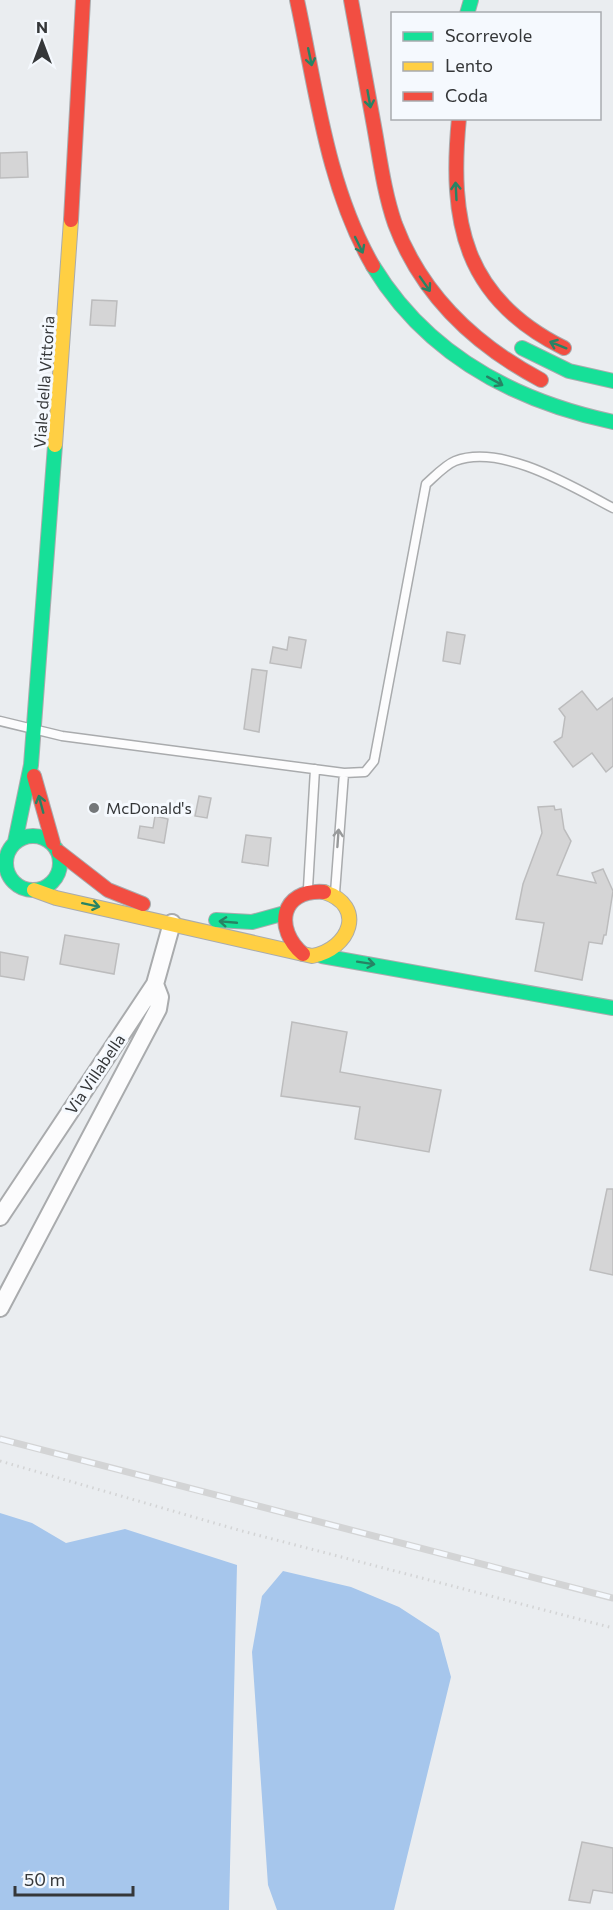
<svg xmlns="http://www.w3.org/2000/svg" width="613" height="1910" font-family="Commissioner,sans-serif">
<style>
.water{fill:#a6c6ec}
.building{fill:#d5d5d6;stroke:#bcbcbd;stroke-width:1.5}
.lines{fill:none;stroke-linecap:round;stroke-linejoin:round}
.lane-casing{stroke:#a9abad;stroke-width:11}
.street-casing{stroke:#a9abad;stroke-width:20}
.fast-casing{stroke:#a9abad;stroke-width:16}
.slow-casing{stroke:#a9abad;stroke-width:16}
.jam-casing{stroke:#a9abad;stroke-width:16}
.path{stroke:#d3d4d5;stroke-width:3;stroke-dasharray:1.5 4.5;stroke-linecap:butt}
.lane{stroke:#fcfcfd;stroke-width:8}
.street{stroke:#fcfcfd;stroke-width:16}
.fast{stroke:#16e098;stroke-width:14}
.slow{stroke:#ffcf43;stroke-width:14}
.jam{stroke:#f24e42;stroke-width:14}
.rail-casing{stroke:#d3d4d5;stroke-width:7}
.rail{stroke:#f5f9fe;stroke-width:4.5;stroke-dasharray:14;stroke-linecap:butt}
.oneway{stroke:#278364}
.oneway2{stroke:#989a9b}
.poi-dot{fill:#747779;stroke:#f5f9fe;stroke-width:2}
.labels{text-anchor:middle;stroke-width:6;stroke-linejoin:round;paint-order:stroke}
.street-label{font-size:16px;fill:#353739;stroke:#f5f9fe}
.poi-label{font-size:16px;fill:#353739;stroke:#f5f9fe;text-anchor:start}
</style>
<rect width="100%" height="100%" fill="#eaedf0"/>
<path class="water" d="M0 1513 32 1523 66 1543 125 1529 237 1565 229 1910H0Z
M283 1571 351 1587 399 1607 439 1633 451 1677 394 1910H277L268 1885 252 1652 262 1596Z"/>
<path class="building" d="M27 152 28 177 0 178V153Z
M92 300 117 301 115 326 90 325Z
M447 632 465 635 460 664 443 661Z
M289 637 306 640 301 668 270 663 273 647 287 650Z
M252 669 267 671 259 732 244 729Z
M582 691 597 710 613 698V766L606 772 592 753 573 767 554 742 562 737 565 717 559 709Z
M199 796 211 798 207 818 195 816Z
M554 806 555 810 561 809 564 829 571 841 557 875 596 883 592 873 603 869 613 891 606 935H604L602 944 589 942 582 980 535 971 544 923 516 919 523 884 542 833 538 807Z
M155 816 168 819 164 843 138 838 140 826 153 828Z
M246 835 271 838 268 866 242 862Z
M65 935 119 944 114 974 60 964Z
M0 952 28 957 24 980 0 976Z
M292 1022 347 1032 340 1072 441 1090 429 1152 355 1139 360 1107 281 1096Z
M607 1189H613V1275L590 1270Z
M582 1842 613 1848V1893L593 1890 590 1903 569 1900Z"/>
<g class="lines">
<g class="lane-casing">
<path id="lane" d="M0 721 62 736 344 773 365 772 374 761 426 484C434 477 445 465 455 461 502 443 573 487 613 508
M308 888 315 769
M335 893 344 773"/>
</g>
<g class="street-casing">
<path id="street" d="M0 1217 155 984 172 923
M0 1308 158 1009 160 997 155 984"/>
</g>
<g class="fast-casing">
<path id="fast" d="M467 14 471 0
M373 266C427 355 515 401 613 422
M522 348 569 371 613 381
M6 863a27 27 0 1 1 54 0a27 27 0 1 1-54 0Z
M15 842 31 765 55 445
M216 920 252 922 285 913
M322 956 613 1008"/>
</g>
<g class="slow-casing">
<path id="slow" d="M55 445 71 220
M34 890 56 898 312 956C350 949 367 906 324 892"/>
</g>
<g class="jam-casing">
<path id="jam" d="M297 0C316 88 327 187 373 266
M351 0C359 42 366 84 374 126 380 159 384 192 395 224 422 296 475 345 541 380
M459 118C449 221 463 298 564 348
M71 220 83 0
M34 776 53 843
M59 852 108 890 143 904
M303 954C274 929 280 889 324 892"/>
</g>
<path class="path" d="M0 1461 242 1531 613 1628"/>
<use href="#lane" class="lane"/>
<use href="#street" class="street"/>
<use href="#fast" class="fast"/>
<use href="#slow" class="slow"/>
<use href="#jam" class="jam"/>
<g class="rail-casing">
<path id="rail" d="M0 1439 613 1598"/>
</g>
<use href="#rail" class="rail"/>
</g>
<defs><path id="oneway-shaft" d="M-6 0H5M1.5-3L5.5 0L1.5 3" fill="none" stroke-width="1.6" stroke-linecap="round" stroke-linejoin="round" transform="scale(1.5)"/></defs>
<g class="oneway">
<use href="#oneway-shaft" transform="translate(310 57) rotate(78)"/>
<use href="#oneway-shaft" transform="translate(369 99) rotate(80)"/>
<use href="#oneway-shaft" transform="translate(456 191) rotate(-93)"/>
<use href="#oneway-shaft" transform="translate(359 245) rotate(64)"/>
<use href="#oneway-shaft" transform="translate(425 284) rotate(55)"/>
<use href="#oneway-shaft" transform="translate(558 345) rotate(-158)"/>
<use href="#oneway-shaft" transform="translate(495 381) rotate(29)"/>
<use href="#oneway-shaft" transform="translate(41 804) rotate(-105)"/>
<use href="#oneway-shaft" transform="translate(91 905) rotate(12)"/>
<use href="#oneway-shaft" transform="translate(228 922) rotate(-175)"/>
<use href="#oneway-shaft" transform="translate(366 963) rotate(9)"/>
</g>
<use class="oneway2" href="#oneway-shaft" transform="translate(338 838) rotate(-86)"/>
<circle class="poi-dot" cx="94" cy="808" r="6"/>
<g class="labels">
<g class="street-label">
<text transform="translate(44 382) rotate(-86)" y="6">Viale della Vittoria</text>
<text transform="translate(95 1074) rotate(-56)" y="6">Via Villabella</text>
</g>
<g class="poi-label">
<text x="106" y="814">McDonald's</text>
</g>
</g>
<rect x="391" y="12" width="210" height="108" fill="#f5f9fe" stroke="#a8abaf" stroke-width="1.5"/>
<rect x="403" y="32" width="30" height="9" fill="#16e098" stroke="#a8abaf" stroke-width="1.5"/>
<text x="445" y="42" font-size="18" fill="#353739">Scorrevole</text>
<rect x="403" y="62" width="30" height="9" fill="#ffcf43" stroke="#a8abaf" stroke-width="1.5"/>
<text x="445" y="72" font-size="18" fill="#353739">Lento</text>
<rect x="403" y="92" width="30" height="9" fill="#f24e42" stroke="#a8abaf" stroke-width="1.5"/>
<text x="445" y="102" font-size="18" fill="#353739">Coda</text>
<g transform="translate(42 42)" stroke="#f5f9fe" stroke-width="4.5" paint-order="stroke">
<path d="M0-4.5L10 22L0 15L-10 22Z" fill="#353739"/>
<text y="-9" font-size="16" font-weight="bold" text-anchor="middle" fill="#353739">N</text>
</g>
<path d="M15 1886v9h118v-9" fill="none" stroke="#353739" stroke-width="3"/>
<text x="24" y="1886" font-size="18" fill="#353739" stroke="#f5f9fe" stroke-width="4.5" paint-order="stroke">50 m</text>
</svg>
